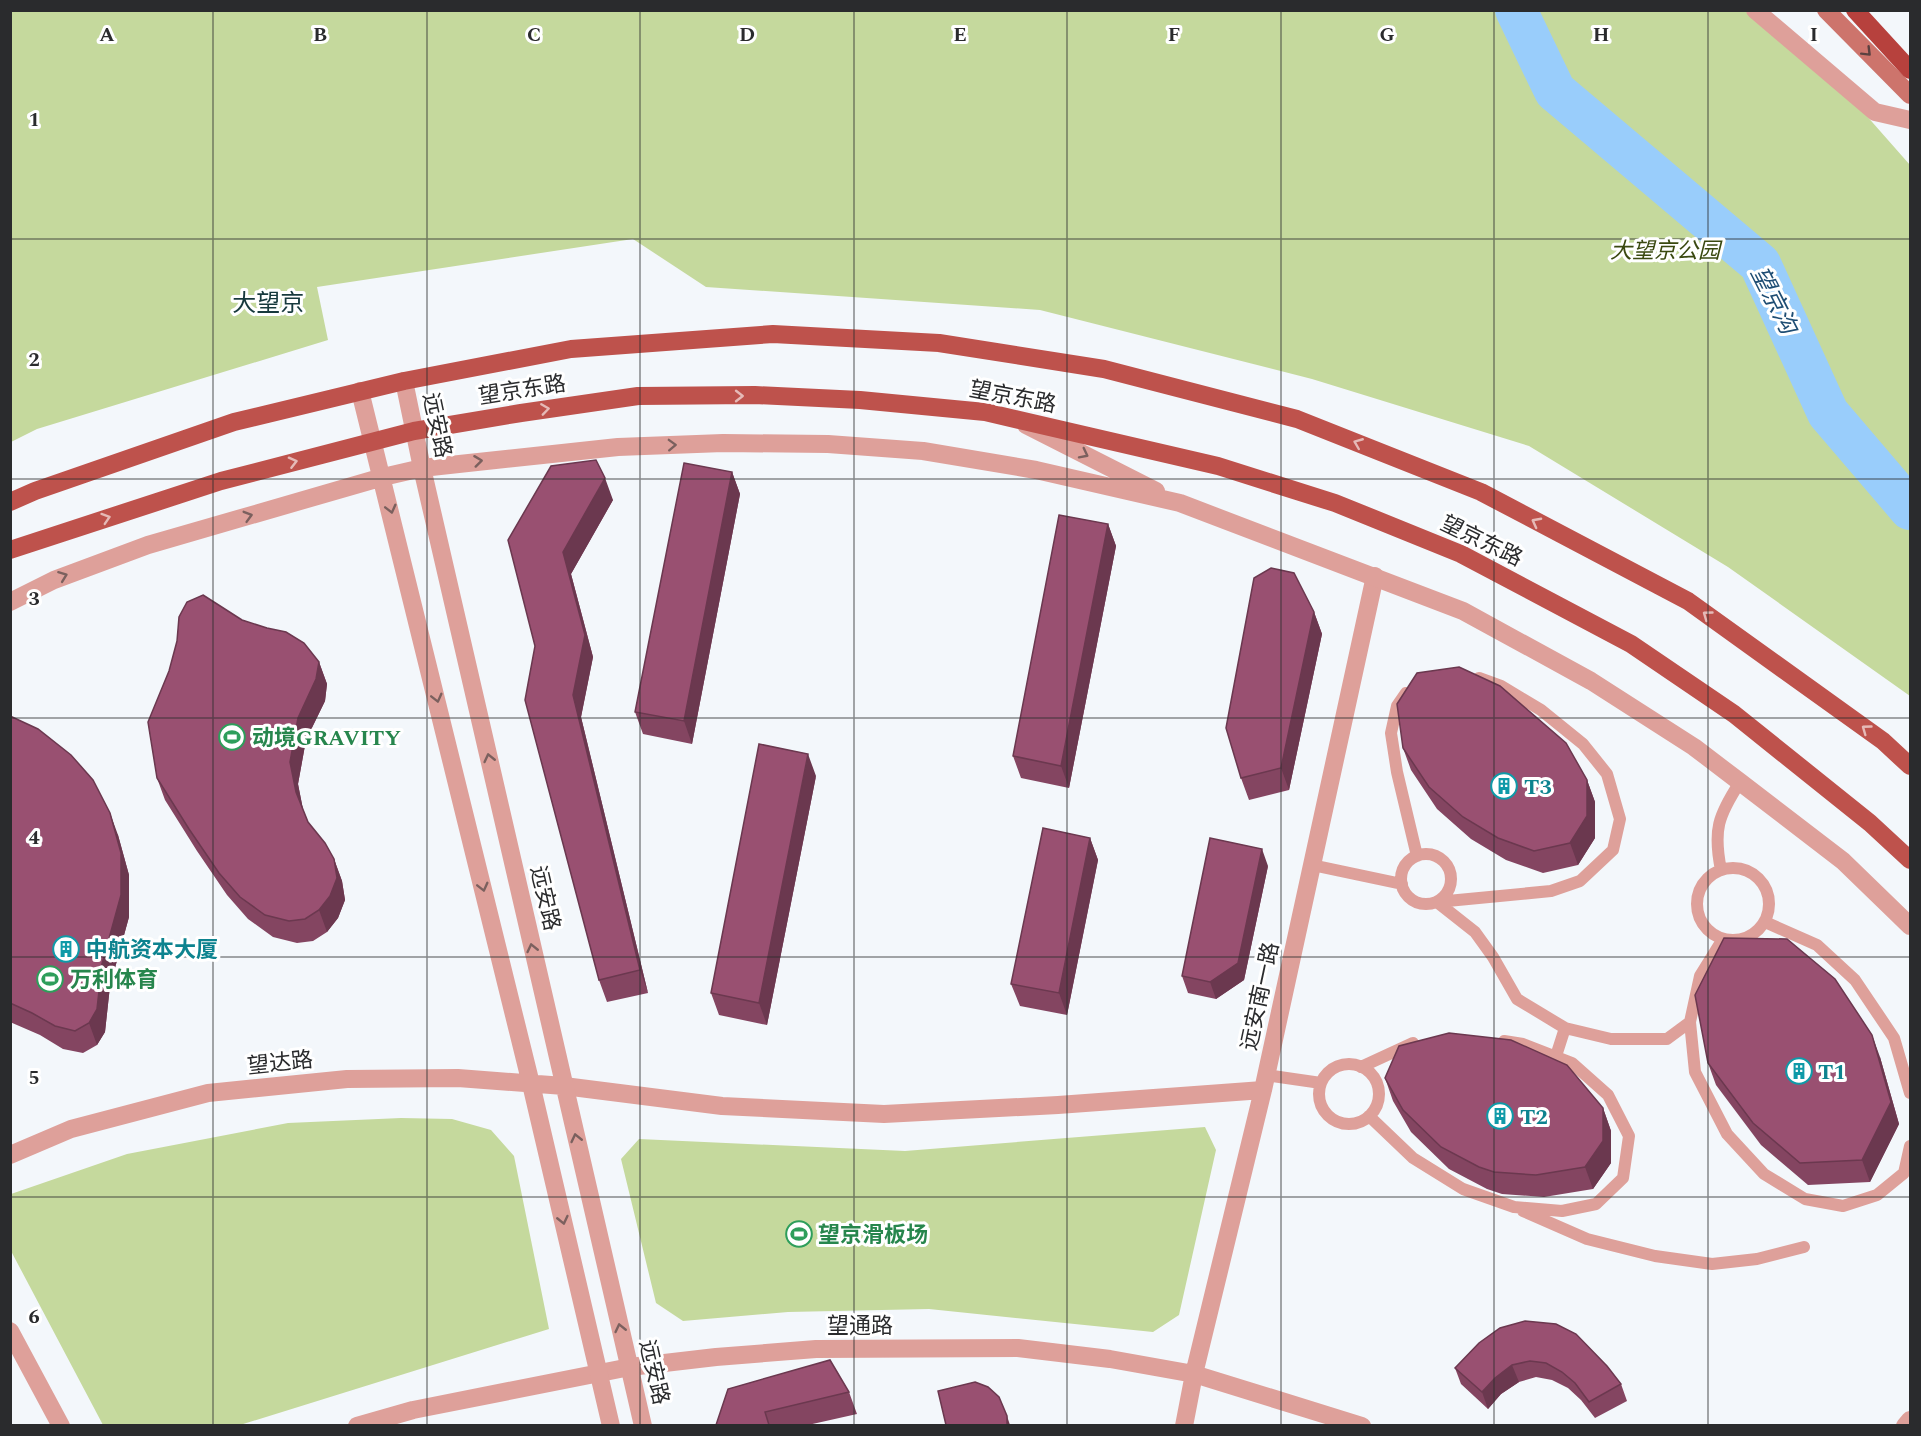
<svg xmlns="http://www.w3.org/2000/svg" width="1921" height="1436" font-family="Spectral,'Noto Sans SC',serif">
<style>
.green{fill:#c5d99d}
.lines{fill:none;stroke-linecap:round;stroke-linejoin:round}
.river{stroke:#99cdfb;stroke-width:42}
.service{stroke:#dea09a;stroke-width:12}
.minor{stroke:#dea09a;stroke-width:18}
.tertiary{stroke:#dea09a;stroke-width:18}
.secondary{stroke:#cd746c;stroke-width:18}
.primary{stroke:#be524c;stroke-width:18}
.trunk{stroke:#b7413d;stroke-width:18}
.wall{fill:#844561}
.shaded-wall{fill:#6b384f}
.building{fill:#995071;stroke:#6b384f;stroke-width:1.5}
.oneway{stroke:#5b4140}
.oneway2{stroke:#e5bab7}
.oneway3{stroke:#7b605e}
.grid{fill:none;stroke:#2a2b2d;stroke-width:1.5;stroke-opacity:0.55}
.labels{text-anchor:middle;stroke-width:6;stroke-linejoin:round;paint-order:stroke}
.park-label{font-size:22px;font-style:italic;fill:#3a4910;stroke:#fff}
.street-label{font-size:22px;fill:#2a2b2d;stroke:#fff}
.leisure-label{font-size:22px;font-weight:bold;fill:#27864d;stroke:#fff;text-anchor:start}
.culture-label{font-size:22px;font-weight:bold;fill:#0d838f;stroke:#fff;text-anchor:start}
.water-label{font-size:24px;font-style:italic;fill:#1e4d73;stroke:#fff}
.neighbourhood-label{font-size:24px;fill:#17393d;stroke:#fff}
.grid-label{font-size:20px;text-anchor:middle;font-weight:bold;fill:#2a2b2d;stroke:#fff;stroke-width:6;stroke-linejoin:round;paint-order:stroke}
</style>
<rect width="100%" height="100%" fill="#f3f7fb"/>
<path class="green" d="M11 11H1759L1858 106 1910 165V696L1728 567 1529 446 1312 379 1040 310 706 287 633 239 317 287 328 340 37 429 11 442Z
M401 1118 452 1119 491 1130 514 1156 549 1329 240 1425H103L11 1251V1194L127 1154 288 1123Z
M1205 1127 1216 1150 1179 1315 1153 1332 929 1309 788 1312 683 1321 656 1303 621 1159 639 1139 905 1151Z"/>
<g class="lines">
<path class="river" d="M1516 10 1555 91 1760 264 1828 413 1910 509"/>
<path class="service" d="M1406 693 1397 706 1391 733 1397 772 1417 856
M1401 879a25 25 0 1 1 50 0a25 25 0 1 1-50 0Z
M1312 865 1402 884
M1697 904a36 36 0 1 1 72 0a36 36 0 1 1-72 0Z
M1721 870C1713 830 1718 816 1740 782
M1437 902 1551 891 1580 881 1613 850 1620 819 1607 774 1583 744 1541 710 1501 686 1479 678
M1437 902 1475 932 1493 957 1517 999 1565 1028 1611 1039H1667L1690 1022
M1765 922 1817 945 1855 980 1894 1038 1910 1093
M1723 939 1700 976 1690 1022 1695 1072 1727 1134 1764 1174 1805 1199 1843 1206 1877 1195 1904 1173 1910 1146
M1556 1056 1565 1028
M1319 1094a30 30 0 1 1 60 0a30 30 0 1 1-60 0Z
M1361 1067 1413 1043
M1266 1075 1321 1083
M1369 1116 1413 1158 1463 1189 1514 1207 1562 1211 1596 1204 1623 1178 1629 1136 1608 1095 1572 1063 1523 1044 1504 1041
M1523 1211 1587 1239 1655 1256 1712 1264 1757 1259 1804 1247"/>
<path class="minor" d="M564 1086 722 1106 884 1114 1058 1105 1263 1090
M10 1331 61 1426
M357 1426 413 1410 630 1367 716 1357 816 1349 1018 1348 1110 1359 1194 1374 1362 1426
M1184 1426 1194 1374 1263 1090 1375 576"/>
<path class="tertiary" d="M1755 10 1875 112 1910 120
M404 381 422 468 643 1426
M360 391 531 1084 611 1426
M1026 425 1156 491
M10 602 54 580 148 545 383 477 422 468 618 447 723 443 828 444 923 451 1036 470 1180 503 1463 611 1591 681 1694 747 1740 782 1843 861 1910 926
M10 1155 71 1129 208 1093 347 1079 458 1078 564 1086
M1905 1426 1910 1420"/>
<path class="secondary" d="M1826 10 1910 95"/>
<path class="primary" d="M10 502 35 491 234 422 404 381 571 349 773 334 939 343 1104 369 1297 419 1481 492 1688 601 1883 741 1910 766
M10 550 221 481 414 431 521 413 638 396 755 395 860 400 985 412 1218 466 1335 503 1461 554 1631 644 1734 714 1870 823 1910 860"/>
<path class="trunk" d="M1855 10 1910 70"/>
</g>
<path class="wall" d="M551 466 613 500 571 574 593 657 581 717 648 993 607 1002 599 980 535 646Z
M732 472 740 494 692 744 643 734 635 712Z
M1108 524 1116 546 1069 788 1021 778 1013 756Z
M1314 612 1322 634 1289 790 1249 800 1241 778Z
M242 620 319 662 327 684 325 701 306 740 298 784 303 810 308 822 334 859 342 881 345 900 338 918 327 932 313 941 297 943 273 937 248 919 227 895 197 851 165 800 157 778Z
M10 716 118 835 129 875V917L110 986 105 1032 97 1045 83 1053 63 1049 40 1035 10 1022Z
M1403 748 1587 780 1595 802V838L1578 865 1543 873 1506 860 1471 839 1437 809 1411 770Z
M816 776 767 1025 719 1015 711 993Z
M1090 838 1098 860 1067 1015 1020 1006 1011 984Z
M1268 866 1244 980 1216 999 1188 993 1182 976Z
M1880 1057 1899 1124 1870 1182 1808 1185 1761 1145 1716 1085 1708 1063Z
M1385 1078 1603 1108 1611 1131V1163L1593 1189 1544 1197 1502 1194 1487 1189 1449 1169 1411 1132 1393 1101Z
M1479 1343 1621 1384 1627 1401 1595 1418 1581 1400 1568 1388 1552 1380 1536 1377 1519 1382 1501 1394 1488 1409 1461 1384 1455 1368Z
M830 1360 849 1392 857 1414 808 1425H716Z"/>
<path class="shaded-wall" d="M732 472 740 494 692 744 684 721Z
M605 478 613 500 571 574 593 657 581 717 648 993 640 970 573 695 563 552Z
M1108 524 1116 546 1069 788 1061 766Z
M1314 612 1322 634 1289 790 1281 768Z
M319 662 327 684 325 701 306 740 298 784 304 814 296 792 290 762 298 718Z
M808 754 816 776 767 1025 759 1003Z
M1587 780 1595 802V838L1578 865 1570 843Z
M110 813 118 835 129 875V917L110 986 105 1032 97 1045 89 1023 102 964Z
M1090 838 1098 860 1067 1015 1059 993Z
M1262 849 1268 866 1244 980 1216 999 1210 982Z
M334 859 342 881 345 900 338 918 327 932 319 910Z
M1872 1035 1880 1057 1899 1124 1870 1182 1862 1160Z
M1603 1108 1611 1131V1163L1593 1189 1585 1167Z
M1512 1365 1519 1382 1501 1394 1488 1409 1482 1392 1495 1378Z
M1007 1416 1010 1425H1007Z"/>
<path class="building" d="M596 460 605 478 563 552 585 635 573 695 640 970 599 980 525 700 535 646 508 540 551 466Z
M684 463 732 472 684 721 635 712Z
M1059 515 1108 524 1061 766 1013 756Z
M1271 568 1294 573 1314 612 1281 768 1241 778 1226 728 1254 578Z
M203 595 242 620 267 628 286 632 304 643 319 662 316 679 298 718 290 762 296 792 308 822 325 843 334 859 337 878 330 896 319 910 305 919 289 921 265 915 240 897 219 873 189 829 157 778 148 722 169 671 177 641 179 617 187 602Z
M1459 667 1500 686 1566 743 1587 780V816L1570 843 1534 851 1498 838 1463 817 1429 787 1403 748 1397 704 1417 673Z
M10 716 38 729 71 755 93 780 110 813 121 853V895L102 964 97 1009 89 1023 75 1031 55 1026 32 1013 10 1003Z
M759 744 808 754 759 1003 711 993Z
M1043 828 1090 838 1059 993 1011 984Z
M1210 838 1262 849 1238 963 1210 982 1182 976Z
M1724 938 1787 939 1835 979 1872 1035 1891 1102 1862 1160 1800 1163 1753 1123 1708 1063 1695 995Z
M1449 1033 1511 1040 1567 1065 1603 1108V1141L1585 1167 1536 1175 1494 1172 1479 1167 1441 1147 1403 1110 1385 1078 1399 1046Z
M1525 1321 1556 1324 1576 1334 1607 1366 1621 1384 1589 1402 1575 1383 1562 1372 1546 1363 1530 1361 1512 1365 1495 1378 1482 1392 1455 1368 1479 1343 1500 1328Z
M830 1360 849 1392 765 1412 769 1425H716L728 1389Z
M975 1382 988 1387 999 1397 1007 1416V1425H946L938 1391Z"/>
<defs><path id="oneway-chevron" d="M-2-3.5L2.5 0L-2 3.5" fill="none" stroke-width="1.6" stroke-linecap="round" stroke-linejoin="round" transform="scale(1.5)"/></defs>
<use class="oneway" href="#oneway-chevron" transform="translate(1867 52) rotate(45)"/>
<g class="oneway2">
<use href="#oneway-chevron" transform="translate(739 396)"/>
<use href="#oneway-chevron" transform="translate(545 409) rotate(-8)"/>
<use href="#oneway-chevron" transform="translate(1358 443) rotate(-158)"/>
<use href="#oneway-chevron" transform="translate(293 462) rotate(-14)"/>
<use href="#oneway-chevron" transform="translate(106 518) rotate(-18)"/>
<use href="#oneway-chevron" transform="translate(1536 522) rotate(-152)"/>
<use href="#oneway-chevron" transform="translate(1707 615) rotate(-144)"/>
<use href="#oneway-chevron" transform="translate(1866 729) rotate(-144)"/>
</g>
<g class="oneway3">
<use href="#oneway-chevron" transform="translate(672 445) rotate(-2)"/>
<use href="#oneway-chevron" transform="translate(1084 454) rotate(27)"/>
<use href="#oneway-chevron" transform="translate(478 461) rotate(-7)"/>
<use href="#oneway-chevron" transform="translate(391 509) rotate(76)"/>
<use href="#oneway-chevron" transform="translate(248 516) rotate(-16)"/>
<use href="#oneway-chevron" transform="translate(63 576) rotate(-21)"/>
<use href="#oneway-chevron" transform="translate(437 698) rotate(76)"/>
<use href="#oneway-chevron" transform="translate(489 758) rotate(-103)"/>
<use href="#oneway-chevron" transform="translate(483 887) rotate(76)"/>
<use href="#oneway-chevron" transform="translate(532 948) rotate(-103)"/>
<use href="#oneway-chevron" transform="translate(576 1138) rotate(-103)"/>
<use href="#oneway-chevron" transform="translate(563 1220) rotate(77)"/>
<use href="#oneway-chevron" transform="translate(620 1328) rotate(-103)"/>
</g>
<path class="grid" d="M213 10V1426M427 10V1426M640 10V1426M854 10V1426M1067 10V1426M1281 10V1426M1494 10V1426M1708 10V1426M10 239H1910M10 479H1910M10 718H1910M10 957H1910M10 1197H1910"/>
<defs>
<g id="stadium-ring" transform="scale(1.35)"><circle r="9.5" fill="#fff" stroke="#2e9e5b" stroke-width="1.5"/><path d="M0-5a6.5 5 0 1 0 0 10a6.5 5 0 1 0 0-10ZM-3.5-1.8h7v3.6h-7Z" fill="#2e9e5b"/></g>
<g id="building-ring" transform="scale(1.35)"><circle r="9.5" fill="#fff" stroke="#0f9aa8" stroke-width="1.5"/><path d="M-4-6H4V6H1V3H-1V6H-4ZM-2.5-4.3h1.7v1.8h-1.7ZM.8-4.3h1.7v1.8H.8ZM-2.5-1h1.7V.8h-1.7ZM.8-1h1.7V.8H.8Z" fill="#0f9aa8"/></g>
</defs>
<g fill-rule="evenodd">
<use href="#stadium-ring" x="232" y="737"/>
<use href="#building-ring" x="1504" y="786"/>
<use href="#building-ring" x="66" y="949"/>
<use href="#stadium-ring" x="50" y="979"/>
<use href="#building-ring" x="1799" y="1071"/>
<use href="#building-ring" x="1500" y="1116"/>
<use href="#stadium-ring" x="799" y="1234"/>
</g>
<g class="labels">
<g class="park-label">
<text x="1665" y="258">大望京公园</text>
</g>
<g class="street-label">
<text transform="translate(522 389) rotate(-9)" y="8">望京东路</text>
<text transform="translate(1013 396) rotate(11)" y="8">望京东路</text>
<text transform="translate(438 425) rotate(78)" y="8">远安路</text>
<text transform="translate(1482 540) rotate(26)" y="8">望京东路</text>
<text transform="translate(546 898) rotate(77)" y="8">远安路</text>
<text transform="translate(1259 996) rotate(-78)" y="8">远安南一路</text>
<text transform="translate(280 1062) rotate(-6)" y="8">望达路</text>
<text x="860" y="1333">望通路</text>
<text transform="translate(655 1372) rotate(77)" y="8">远安路</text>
</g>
<g class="leisure-label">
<text x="252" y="745">动境GRAVITY</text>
<text x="70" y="987">万利体育</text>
<text x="818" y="1242">望京滑板场</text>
</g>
<g class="culture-label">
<text x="1524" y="794">T3</text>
<text x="86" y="957">中航资本大厦</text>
<text x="1818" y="1079">T1</text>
<text x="1520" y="1124">T2</text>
</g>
<g class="water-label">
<text transform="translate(1774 300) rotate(63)" y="8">望京沟</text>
</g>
<g class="neighbourhood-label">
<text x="268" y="311">大望京</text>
</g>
</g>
<g class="grid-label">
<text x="107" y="41">A</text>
<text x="320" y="41">B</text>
<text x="534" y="41">C</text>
<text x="747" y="41">D</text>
<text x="960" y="41">E</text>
<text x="1174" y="41">F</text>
<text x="1387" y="41">G</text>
<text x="1601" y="41">H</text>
<text x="1814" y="41">I</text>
<text x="34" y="126">1</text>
<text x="34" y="366">2</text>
<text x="34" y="605">3</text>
<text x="34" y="844">4</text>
<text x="34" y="1084">5</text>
<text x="34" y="1323">6</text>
</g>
<rect width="1921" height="1436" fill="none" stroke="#2a2b2d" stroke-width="24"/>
</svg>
